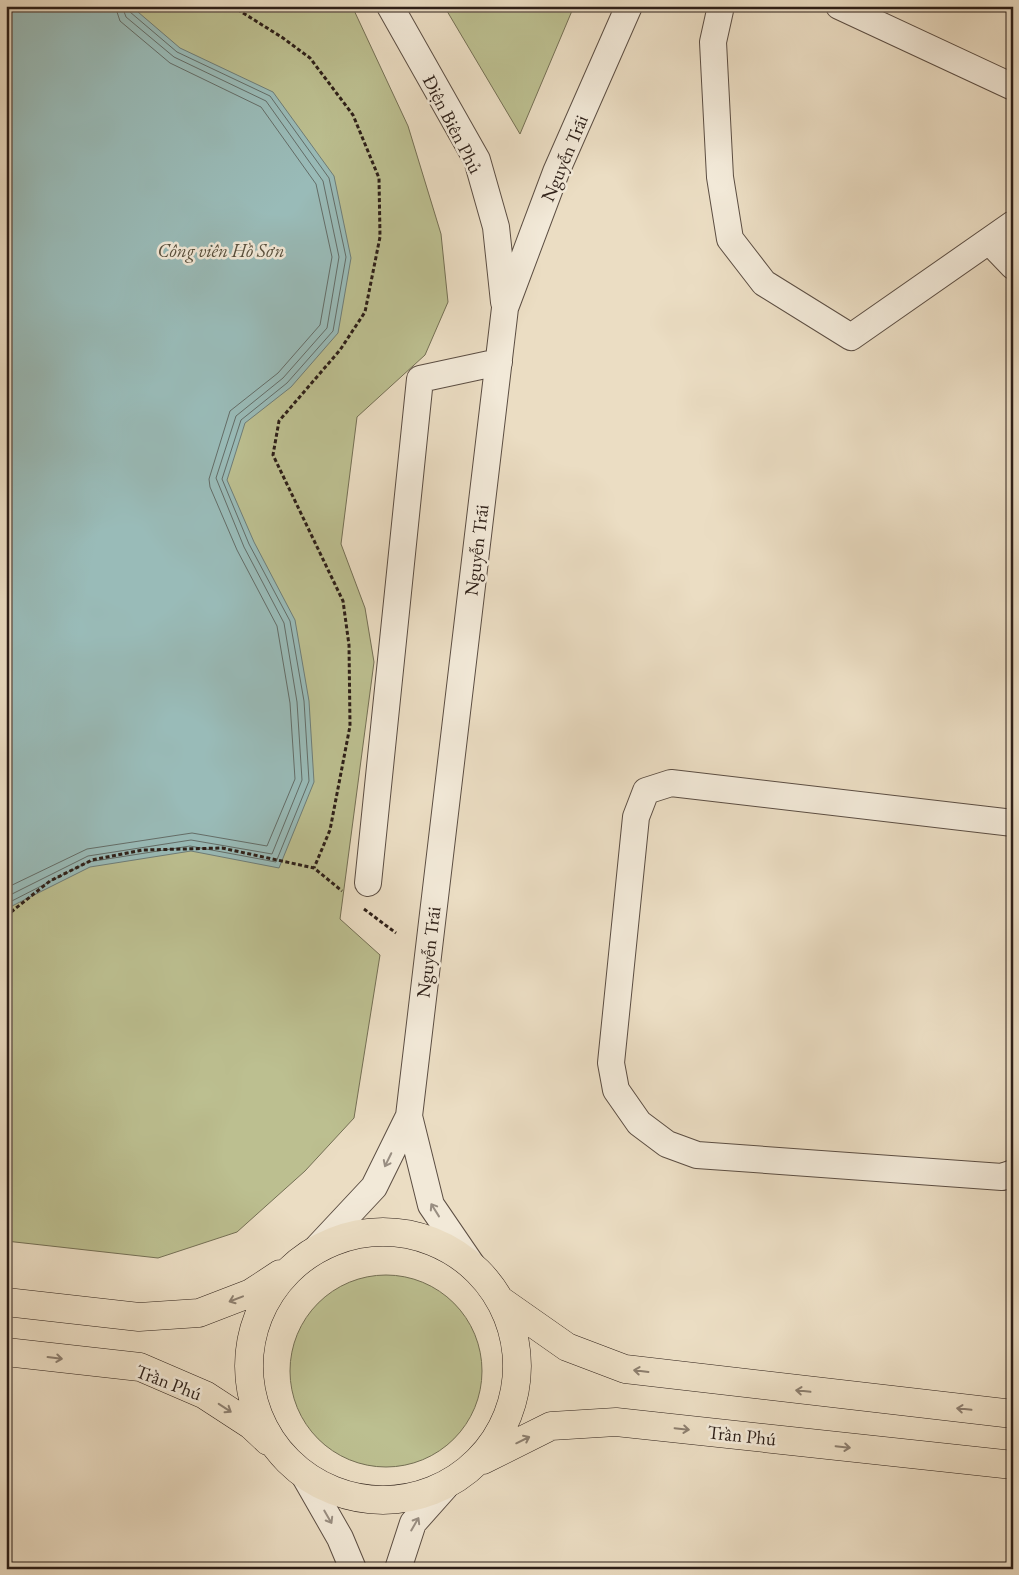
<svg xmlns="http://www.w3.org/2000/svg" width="1019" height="1575" font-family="'EB Garamond',serif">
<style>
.green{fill:#bcbf90;stroke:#746f54}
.water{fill:#99bbb8;stroke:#6e7d78}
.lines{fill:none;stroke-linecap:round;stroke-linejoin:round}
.shore{stroke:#636d68;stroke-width:1}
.minor-casing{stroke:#5c4e43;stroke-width:28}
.major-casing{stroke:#2d1f18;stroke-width:29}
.path{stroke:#2d1f18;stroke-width:3;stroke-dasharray:4 2.5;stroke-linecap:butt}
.minor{stroke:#f2e9d8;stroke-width:26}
.major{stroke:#ebddc3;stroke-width:28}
.oneway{stroke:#998e82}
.oneway2{stroke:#8c7e6e}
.labels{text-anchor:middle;stroke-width:5;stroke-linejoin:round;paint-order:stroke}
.street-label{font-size:19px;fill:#2d1f18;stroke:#f2e9d8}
.park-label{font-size:19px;font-style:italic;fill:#584f3c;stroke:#f2e9d8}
</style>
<rect width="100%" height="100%" fill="#ebddc3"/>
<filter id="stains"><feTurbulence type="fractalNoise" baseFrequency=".004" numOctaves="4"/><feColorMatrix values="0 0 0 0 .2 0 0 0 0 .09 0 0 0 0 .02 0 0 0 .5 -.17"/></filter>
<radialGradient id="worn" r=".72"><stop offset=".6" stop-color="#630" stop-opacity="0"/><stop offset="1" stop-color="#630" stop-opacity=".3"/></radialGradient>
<path class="green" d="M6 6H352L408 126 441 234 448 302 425 355 357 417 341 544 365 608 374 662 340 919 380 955 354 1118 305 1171 237 1232 158 1258 6 1241Z
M444 6H574L520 134Z
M290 1371a96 96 0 1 1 192 0a96 96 0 1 1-192 0Z"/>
<path class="water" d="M6 6H131L180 48 273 92 334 176 351 258 338 333 291 387 245 423 227 480 254 542 295 620 309 701 314 782 279 868 191 851 90 867 6 909Z"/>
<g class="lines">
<path class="shore" d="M6 888 87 849 192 833 267 846 295 779 290 703 277 626 237 550 210 487 209 479 230 411 278 373 320 325 332 257 316 184 261 107 170 63 120 21 115 6
M6 897 88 856 191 840 272 854 302 780 297 702 284 623 244 547 216 478 236 416 283 378 327 328 339 257 323 181 266 101 174 57 126 17 122 6
M6 904 88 862 190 846 276 862 309 781 304 701 290 621 249 544 222 479 241 420 287 383 333 331 346 257 329 178 270 96 177 52 130 12 129 6"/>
<g class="minor-casing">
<path id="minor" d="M390 6 477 160 496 227 504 302
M721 6 713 42 720 177 730 239 764 283 851 337 1013 224
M839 6 1013 87
M989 241 1013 266
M1013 823 671 783 646 791 636 817 611 1063 616 1090 639 1123 667 1144 697 1155 1002 1177 1013 1173
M368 883 420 379 499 362
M316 1249 374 1187 409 1116
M472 1265 431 1205 409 1116 505 308 556 172 629 6
M304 1475 340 1538 353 1569
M398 1569 413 1523 445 1487"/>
</g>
<g class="major-casing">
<path id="major" d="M249 1366a134 134 0 1 1 268 0a134 134 0 1 1-268 0Z
M500 1300 567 1347 625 1369 1013 1414
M6 1302 139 1317 199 1313 251 1293 280 1274
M6 1352 140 1367 205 1395 251 1425 268 1441
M483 1460 551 1426 616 1422 1013 1465"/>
</g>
<path class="path" d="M232 6 283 38 310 58 353 115 379 178 380 237 365 312 340 350 279 421 273 455 343 601 349 645 350 726 330 830 314 868
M364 909 396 933
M6 916 50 881 92 860 143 850 222 848 314 868 342 891"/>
<use href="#minor" class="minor"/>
<use href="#major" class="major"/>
</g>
<defs><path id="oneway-shaft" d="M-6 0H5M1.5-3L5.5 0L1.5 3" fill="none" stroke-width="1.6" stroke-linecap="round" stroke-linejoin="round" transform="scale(1.25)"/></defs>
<g class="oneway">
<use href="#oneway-shaft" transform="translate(388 1160) rotate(116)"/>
<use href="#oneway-shaft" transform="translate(435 1210) rotate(-122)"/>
<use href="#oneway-shaft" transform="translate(328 1517) rotate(60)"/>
<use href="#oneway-shaft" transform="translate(415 1524) rotate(-60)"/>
</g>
<g class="oneway2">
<use href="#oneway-shaft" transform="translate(236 1299) rotate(159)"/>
<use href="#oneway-shaft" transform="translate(55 1358) rotate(7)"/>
<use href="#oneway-shaft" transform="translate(641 1371) rotate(-173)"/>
<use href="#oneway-shaft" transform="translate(803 1391) rotate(-174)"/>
<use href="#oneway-shaft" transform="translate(225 1408) rotate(33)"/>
<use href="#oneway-shaft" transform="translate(964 1409) rotate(-174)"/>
<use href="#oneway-shaft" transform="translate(682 1429) rotate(6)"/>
<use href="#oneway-shaft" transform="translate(523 1440) rotate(-26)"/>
<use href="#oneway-shaft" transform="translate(843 1447) rotate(6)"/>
</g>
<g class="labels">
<g class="street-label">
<text transform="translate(453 124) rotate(63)" y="7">Điện Biên Phủ</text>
<text transform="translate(564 158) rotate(-67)" y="7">Nguyễn Trãi</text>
<text transform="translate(476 550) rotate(-83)" y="7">Nguyễn Trãi</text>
<text transform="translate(428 952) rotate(-83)" y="7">Nguyễn Trãi</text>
<text transform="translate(169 1382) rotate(21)" y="7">Trần Phú</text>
<text transform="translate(742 1435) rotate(6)" y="7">Trần Phú</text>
</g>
<g class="park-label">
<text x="221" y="257">Công viên Hồ Sơn</text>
</g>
</g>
<rect width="1019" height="1575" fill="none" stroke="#ebddc3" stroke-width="25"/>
<rect x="8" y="8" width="1004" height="1560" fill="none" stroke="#2d1f18" stroke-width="2.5"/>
<rect x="12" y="12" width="994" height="1550" fill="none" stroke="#2d1f18"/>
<rect width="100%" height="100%" filter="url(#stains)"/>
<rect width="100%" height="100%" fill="url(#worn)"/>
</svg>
